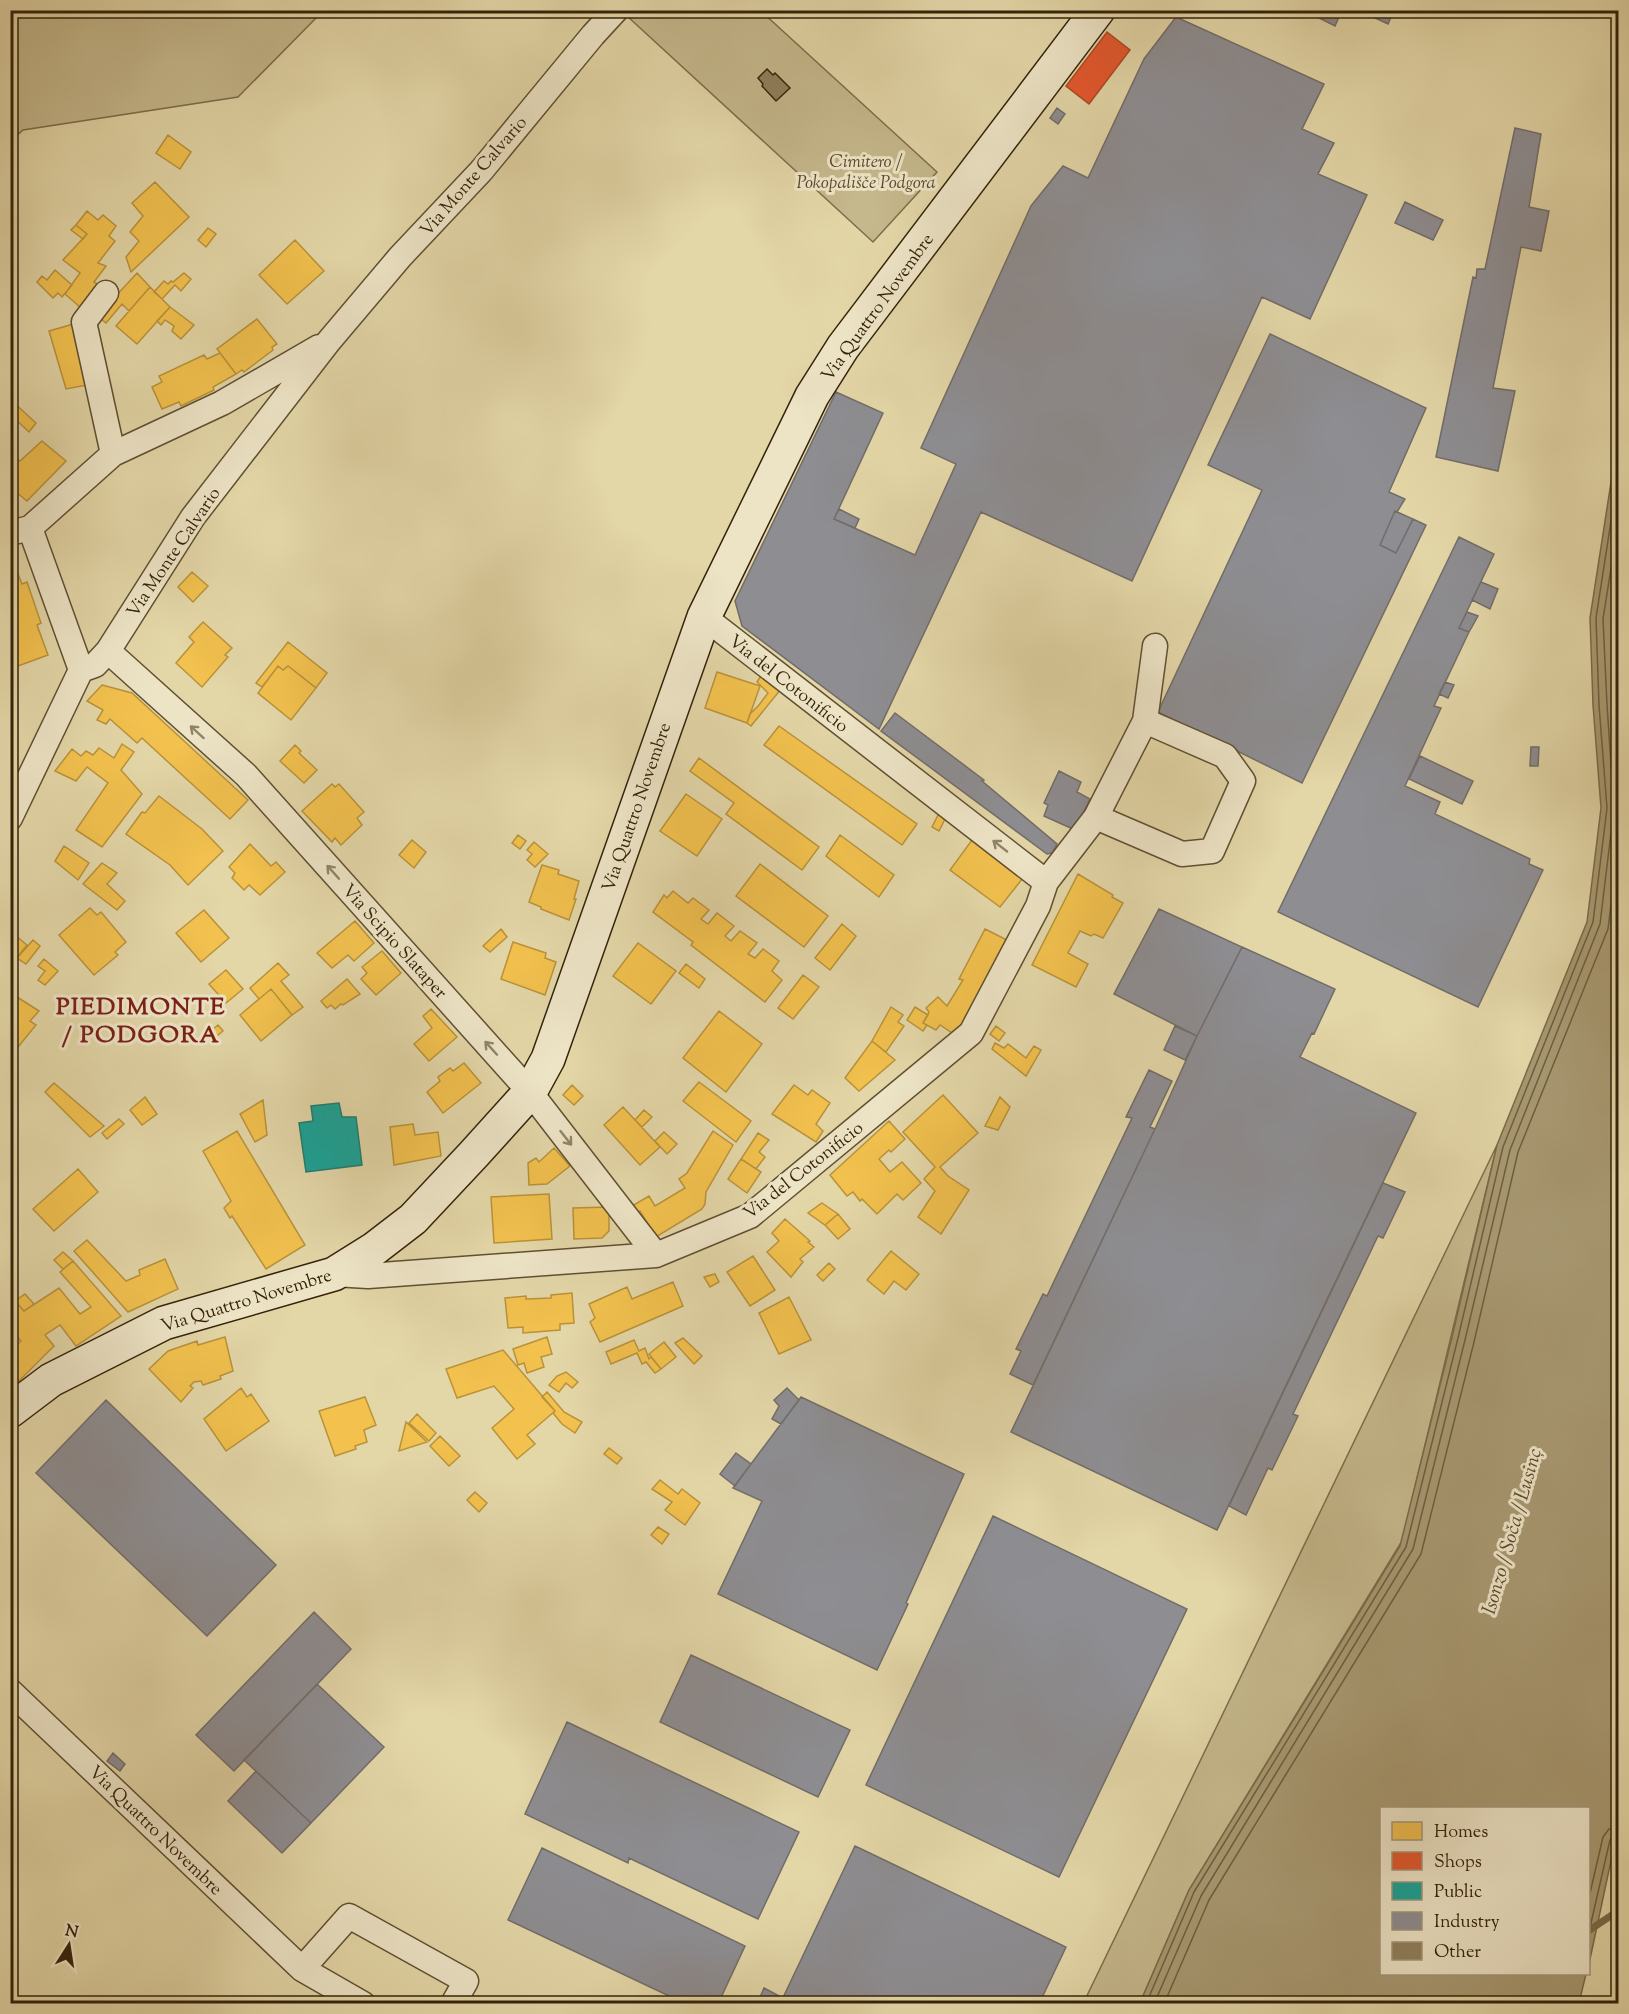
<svg xmlns="http://www.w3.org/2000/svg" width="1629" height="2014" font-family="'Sorts Mill Goudy',serif">
<style>
.green{fill:#c5b88c;stroke:#7c6e4b;stroke-width:1.5}
.water{fill:#a89972;stroke:#7a6a48;stroke-width:1.5}
.homes{fill:#f2c14e;stroke:#b9923a;stroke-width:1.5}
.shops{fill:#e4572e;stroke:#af4723;stroke-width:1.5}
.public{fill:#17a398;stroke:#207d6d;stroke-width:1.5}
.industry{fill:#8d8d92;stroke:#726d69;stroke-width:1.5}
.lines{fill:none;stroke-linecap:round;stroke-linejoin:round}
.shore{stroke:#6e5e3e;stroke-width:1.5}
.stream{stroke:#7a6a48;stroke-width:7}
.building{fill:#8f805c;stroke:#34230a;stroke-width:1.5}
.street-casing{stroke:#605031;stroke-width:27}
.secondary-casing{stroke:#34230a;stroke-width:36}
.street{stroke:#ede4c6;stroke-width:24}
.secondary{stroke:#ede4c6;stroke-width:33}
.oneway{stroke:#908468}
.labels{text-anchor:middle;stroke-width:6;stroke-linejoin:round;paint-order:stroke}
.park-label{font-size:18px;font-style:italic;fill:#58482a;stroke:#ede4c6}
.street-label{font-size:18px;fill:#34230a;stroke:#ede4c6}
.water-label{font-size:20px;font-style:italic;fill:#5d4c2e;stroke:#ede4c6}
.district-label{font-size:24px;font-weight:bold;letter-spacing:1.5px;fill:#7a1f14;stroke:#ede4c6}
</style>
<rect width="100%" height="100%" fill="#e3d6a7"/>
<filter id="stains"><feTurbulence type="fractalNoise" baseFrequency=".00333" numOctaves="4"/><feColorMatrix values="0 0 0 0 .2 0 0 0 0 .09 0 0 0 0 .02 0 0 0 .5 -.17"/></filter>
<radialGradient id="worn" r=".72"><stop offset=".6" stop-color="#630" stop-opacity="0"/><stop offset="1" stop-color="#630" stop-opacity=".3"/></radialGradient>
<path class="green" d="M11 10H323V11L238 97 23 130 11 141Z
M632 10 761 11 937 172 873 242 627 16Z
M1497 1145 1402 1541 1189 1890 1140 2003 1083 2004Z"/>
<path class="water" d="M1618 453V1828L1589 1964 1588 1808H1382V1974H1586L1579 2003H1140L1189 1890 1400 1546 1452 1337 1497 1145 1587 922 1601 808 1593 705 1590 618 1612 476Z"/>
<path class="homes" d="M168 135 191 152 180 169 156 153Z
M155 182 189 217 131 272 126 257 139 241 130 232 143 216 132 203Z
M87 211 98 220 103 215 116 226 109 236 115 241 98 263 106 266 94 282 107 290 88 314 65 294 80 273 63 260 87 234 76 225Z
M76 225 87 234 83 239 71 230Z
M208 228 216 234 206 247 198 240Z
M295 240 324 271 287 304 259 275Z
M55 270 72 285 62 297 58 293 53 298 37 282 42 276 47 280Z
M137 273 150 287 129 311 122 304 106 323 100 318V313Z
M184 273 191 279 181 291 175 285 162 299 154 292 164 281 168 284 171 281 173 282Z
M150 287 170 307 137 344 116 326Z
M170 307 194 325 181 339 172 331 174 326 165 320 161 325 157 321Z
M257 319 277 344 272 347 273 350 244 372 242 370 236 374 217 349Z
M77 323 93 384 66 389 49 331Z
M220 353 236 374 213 387 214 390 181 406 179 402 162 409 152 387 162 382 159 376 204 355 207 359Z
M12 401 36 423 29 432 11 415Z
M42 441 66 461 27 501 10 487V453L20 461Z
M10 554 22 584 27 582 41 623 37 625 48 655 10 669Z
M192 572 208 586 193 602 178 587Z
M203 622 232 648 225 655 228 657 202 687 176 663 194 642 189 637Z
M288 642 327 673 316 688 288 666 283 670 278 666 262 687 256 683Z
M278 666 283 670 288 666 316 688 291 720 258 693Z
M717 672 760 686 747 723 705 708Z
M762 674 781 689 751 726 747 723 750 714 759 705 768 693 757 682Z
M102 685 132 693 248 800 230 819 142 738 137 743 110 719 106 724 97 720 103 710 87 701Z
M779 726 917 824 902 845 764 745Z
M122 744 134 752 121 770 142 794 102 847 76 830 108 783 87 767 76 781 55 771 72 749 81 756 86 751 93 755 99 748 114 758Z
M295 745 301 751 299 753 317 770 304 783 280 761Z
M699 758 819 847 802 870 726 814 734 803 690 771Z
M332 784 335 787 339 784 364 812 357 818 362 825 341 845 335 838 332 842 302 811Z
M686 794 722 819 697 856 660 831Z
M159 796 202 829 223 851 188 885 170 865 126 834 142 812 145 813Z
M938 815 946 817 939 831 932 827Z
M518 835 526 841 520 849 512 843Z
M840 835 894 875 879 897 826 856Z
M412 840 426 852 414 868 399 855Z
M972 840 1023 878 1000 907 950 870Z
M534 842 548 854 535 867 527 860 532 854 527 850Z
M250 844 271 866 276 862 285 872 260 895 249 885 244 890 232 878 235 873 229 867Z
M64 846 89 863 78 880 55 861Z
M102 863 117 873 107 884 125 901 117 910 83 884Z
M760 864 828 916 804 947 736 896Z
M542 865 559 870 558 874 579 881 574 899H576L569 920 541 909V907L529 902Z
M1078 874 1113 895 1112 897 1123 903 1103 938 1094 934 1091 936 1080 931 1068 953 1088 964 1076 987 1032 965Z
M673 891 688 903 693 898 709 910 701 919 708 924 717 913 734 926 725 936 731 941 740 931 757 943 748 954 755 958 763 949 779 961 772 971 782 980 765 1002 691 945 693 942 653 912 664 895 667 898Z
M90 908 97 915 101 912 126 942 115 952 118 955 94 975 59 935Z
M204 910 229 938 201 962 176 933Z
M355 921 374 943 354 961 348 955 332 968 317 953Z
M842 924 856 936 830 970 815 958Z
M501 929 507 937 490 952 483 946Z
M985 929 1011 942 958 1037 940 1025 936 1030 923 1023 929 1012 926 1008 938 997 947 1006 963 980 959 979Z
M10 931 27 945 16 959 10 955Z
M33 940 40 946 26 964 17 958Z
M513 942 546 953 545 958 556 962 545 995 501 979Z
M638 943 676 971 651 1004 613 976Z
M382 951 401 973 376 995 361 979 367 973 362 967Z
M44 959 58 971 45 985 38 980 45 971 38 966Z
M278 963 289 975 281 981 303 1007 292 1015 271 989 259 999 250 988Z
M686 964 705 979 699 988 679 973Z
M226 970 243 989 226 1003 209 984Z
M803 975 819 987 793 1019 778 1008Z
M347 979 360 994 343 1005 341 1004 335 1009 331 1005 327 1008 321 1001Z
M271 989 292 1015 261 1041 240 1015Z
M17 997 39 1011 30 1021 36 1025 10 1057V1006Z
M891 1007 903 1015 898 1022 904 1026 886 1052 872 1041Z
M915 1007 928 1015 923 1023 927 1025 923 1031 907 1020Z
M431 1009 457 1037 429 1061 414 1044 432 1028 423 1016Z
M719 1011 762 1044 726 1092 683 1058Z
M218 1025 223 1031 212 1040 207 1034Z
M996 1026 1005 1033 999 1041 990 1034Z
M872 1041 895 1060 859 1091 845 1078Z
M995 1043 1004 1048 1008 1044 1026 1058 1034 1046 1041 1050 1026 1076 992 1049Z
M464 1063 481 1083 443 1113 427 1092 440 1081 438 1077 450 1068 453 1071Z
M699 1082 751 1121 736 1142 683 1101Z
M54 1083 104 1126 90 1137 45 1092Z
M572 1085 583 1096 574 1105 563 1095Z
M794 1085 808 1095 812 1090 830 1103 816 1124 823 1131 816 1142 772 1114Z
M943 1095 978 1133 940 1167 948 1176 969 1190 941 1234 918 1217 935 1191 924 1179 935 1167 903 1132Z
M145 1097 157 1114 142 1125 130 1110Z
M1000 1097 1010 1107 998 1130 985 1126Z
M263 1100 267 1135 255 1142 240 1114Z
M623 1107 660 1147 640 1165 604 1125Z
M644 1110 652 1117 642 1127 635 1120Z
M119 1119 124 1124 107 1139 102 1133Z
M889 1121 905 1139 891 1152 889 1150 879 1159 890 1172 902 1162 921 1183 903 1200 897 1194 877 1214 862 1199 860 1201 853 1192 847 1196 830 1175Z
M413 1124 415 1135 438 1132 441 1156 394 1165 390 1127Z
M237 1131 305 1245 266 1269 232 1216 230 1218 224 1208 231 1201 203 1151Z
M713 1131 733 1145 706 1192 705 1204 702 1209 656 1237 640 1211 637 1213 632 1206 649 1196 655 1206 685 1188 679 1179 687 1173Z
M664 1132 677 1144 667 1154 655 1141Z
M758 1133 769 1140 759 1152 765 1157 756 1169 741 1159Z
M554 1148 570 1166 547 1184 529 1185 528 1163 536 1158 539 1162Z
M741 1159 761 1172 747 1193 728 1179Z
M78 1169 98 1192 54 1231 33 1209Z
M549 1194 552 1239 494 1243 491 1197Z
M822 1203 838 1214 825 1225 808 1213Z
M609 1207V1231L602 1238 574 1239 573 1208Z
M838 1214 850 1229 838 1239 825 1225Z
M785 1219 810 1241 808 1242 814 1247 800 1259 803 1262 791 1277 767 1252 779 1241 772 1233Z
M87 1240 126 1281 140 1275 139 1270 165 1259 178 1289 128 1312 74 1251Z
M891 1251 919 1274 906 1290 894 1281 884 1294 867 1280Z
M63 1252 73 1261 63 1269 54 1260Z
M753 1256 775 1290 750 1306 727 1272Z
M73 1261 121 1316 76 1346 60 1325 45 1335 54 1346 19 1381 10 1386V1351L21 1341 10 1329V1306L15 1301 24 1311 59 1288 80 1314 91 1307 60 1272Z
M829 1263 835 1269 823 1281 817 1275Z
M715 1274 719 1282 710 1287 704 1277Z
M673 1282 683 1306 600 1342 590 1322 595 1318 589 1304 627 1287 632 1299Z
M572 1293 574 1323 560 1324V1330L523 1333V1327L508 1328 505 1298 526 1296V1299L551 1298V1295Z
M25 1294 34 1304 24 1311 15 1301Z
M789 1297 811 1340 779 1354 759 1313Z
M225 1337 233 1371 220 1376 221 1379 203 1385 201 1381 194 1382 190 1386 193 1388 181 1402 149 1369 168 1351 197 1341 198 1345Z
M547 1337 552 1354 541 1357 544 1367 527 1373 524 1363 518 1365 513 1349Z
M683 1338 702 1356 694 1364 675 1343Z
M634 1340 639 1351 645 1348 649 1359 651 1357 661 1369 655 1373 646 1362 642 1364 637 1353 611 1364 606 1352Z
M664 1342 676 1357 661 1369 649 1354Z
M503 1350 555 1411 527 1435 535 1444 517 1459 492 1428 514 1409 494 1386 457 1398 446 1369Z
M566 1372 578 1382 572 1388 566 1383 559 1392 549 1385 557 1376Z
M241 1388 247 1397 251 1394 269 1421 226 1451 204 1419Z
M547 1392 564 1412 582 1422 575 1433 562 1424 553 1413 555 1411 542 1397Z
M365 1397 376 1425 364 1430 367 1442 355 1446 356 1449 335 1456 319 1411Z
M417 1414 436 1433 429 1441 409 1423Z
M406 1422 427 1442 399 1451Z
M440 1436 460 1456 449 1466 430 1446Z
M609 1448 622 1458 617 1464 604 1454Z
M660 1480 678 1494 682 1489 700 1503 685 1525 665 1510 672 1502 652 1489Z
M475 1492 487 1503 479 1512 467 1500Z
M658 1527 669 1534 662 1544 651 1535Z"/>
<path class="shops" d="M1107 32 1130 50 1089 104 1066 86Z"/>
<path class="public" d="M339 1103 342 1117H356L362 1165 306 1172 299 1123 313 1121 311 1106Z"/>
<path class="industry" d="M1318 10H1342L1335 26 1315 16Z
M1358 10H1394L1388 24Z
M1176 17 1324 84 1302 129 1334 143 1318 174 1367 195 1310 319 1262 297 1132 581 981 512 879 729 742 626 735 601 836 392 883 413 834 519 915 555 956 464 921 448 1031 206 1063 166 1088 178 1144 59Z
M1057 108 1065 114 1058 124 1050 118Z
M1515 128 1541 134 1529 207 1549 211 1541 251 1521 247 1493 388 1515 391 1498 471 1436 457 1473 277 1476 278 1477 269H1485Z
M1405 202 1443 220 1433 240 1395 223Z
M1270 334 1426 408 1389 492 1405 499 1397 512 1395 511 1380 545 1396 553 1413 519 1426 525 1302 783 1158 712 1262 490 1208 465Z
M839 509 859 519 855 528 834 519Z
M1395 511 1413 519 1396 553 1380 545Z
M1459 537 1494 554 1459 628 1469 632 1434 706 1441 708 1405 786 1440 802 1435 814 1530 859 1529 864 1543 870 1478 1007 1278 912Z
M1481 582 1498 589 1490 609 1472 600Z
M1467 612 1478 616 1469 632 1459 628Z
M1445 682 1454 685 1448 698 1439 694Z
M895 713 984 780 982 781 1057 844 1052 853 1047 854 881 731Z
M1531 747H1539L1538 766H1530Z
M1420 756 1473 781 1462 804 1409 779Z
M1059 771 1081 782 1077 792 1090 799 1075 830 1044 816 1048 805 1044 803Z
M1159 909 1242 947 1197 1036 1114 994Z
M1242 947 1335 989 1314 1034 1312 1033 1300 1057 1416 1113 1217 1530 1011 1432 1155 1129 1197 1036Z
M1175 1026 1197 1036 1185 1060 1164 1050Z
M1149 1070 1172 1081 1150 1127 1155 1129 1033 1385 1010 1374 1021 1351 1016 1349 1043 1294 1047 1296 1132 1118 1126 1117Z
M1383 1183 1405 1192 1383 1238 1378 1236 1293 1414 1298 1416 1272 1470 1268 1468 1246 1515 1229 1506Z
M787 1388 799 1400 781 1424 772 1419 779 1406 774 1400Z
M801 1397 964 1474 906 1603 908 1604 877 1670 718 1594 762 1501 733 1488Z
M106 1400 276 1565 207 1636 36 1473Z
M736 1453 751 1464 735 1486 720 1474Z
M993 1516 1187 1609 1059 1877 866 1785Z
M314 1612 351 1649 234 1771 196 1735Z
M691 1655 850 1730 818 1797 660 1722Z
M317 1684 384 1747 311 1823 244 1760Z
M567 1722 799 1832 758 1919 629 1858 628 1863 525 1814Z
M113 1753 125 1764 120 1771 107 1761Z
M256 1771 311 1823 282 1853 228 1801Z
M855 1846 1066 1947 1039 2004H780Z
M542 1848 745 1946 718 2004H686L508 1920Z
M764 1988 783 1998 780 2004H757Z"/>
<g class="lines">
<path class="shore" d="M1618 581 1612 619 1618 744
M1588 1902 1603 1837 1609 1829 1618 1827
M1588 1936 1610 1840 1613 1836 1618 1835
M1146 2004 1194 1892 1406 1547 1458 1338 1503 1147 1593 922 1607 808 1599 705 1596 618 1618 476
M1154 2004 1201 1896 1413 1549 1465 1340 1510 1150 1600 924 1614 808 1607 705 1603 619 1618 524
M1164 2004 1209 1900 1421 1554 1474 1342 1518 1152 1608 929 1618 849"/>
<path class="stream" d="M1588 1931 1618 1911"/>
</g>
<path class="building" d="M767 69 773 75 775 73 790 88 776 101 762 86 763 84 758 78Z"/>
<g class="lines">
<g class="street-casing">
<path id="street" d="M106 293 84 322 113 454
M30 528 81 670
M10 533 30 528 113 454 222 403 319 347
M704 617 1046 882
M108 651 246 775 530 1092 656 1255
M1096 817 1182 854 1212 851 1243 781 1225 756 1145 721
M10 818 81 670 95 665 108 651 193 517 329 341 400 257 481 171 593 35 616 10
M334 1274 368 1276 656 1255 750 1216 971 1033 1038 906 1046 882 1096 817 1145 721 1155 646
M10 1691 302 1969 363 2004
M302 1969 349 1916 466 1981 453 2004"/>
</g>
<g class="secondary-casing">
<path id="secondary" d="M10 1411 51 1380 164 1323 334 1274 374 1249 413 1219 474 1154 530 1092 548 1059 704 617 812 396 843 347 1098 10"/>
</g>
<use href="#street" class="street"/>
<use href="#secondary" class="secondary"/>
</g>
<defs><path id="oneway-shaft" d="M-6 0H5M1.5-3L5.5 0L1.5 3" fill="none" stroke-width="1.6" stroke-linecap="round" stroke-linejoin="round" transform="scale(1.5)"/></defs>
<g class="oneway">
<use href="#oneway-shaft" transform="translate(197 732) rotate(-138)"/>
<use href="#oneway-shaft" transform="translate(1000 846) rotate(-142)"/>
<use href="#oneway-shaft" transform="translate(333 872) rotate(-132)"/>
<use href="#oneway-shaft" transform="translate(491 1048) rotate(-132)"/>
<use href="#oneway-shaft" transform="translate(566 1138) rotate(52)"/>
</g>
<g class="labels">
<g class="park-label">
<text x="866" y="167">Cimitero /<tspan x="866" dy="21">Pokopališče Podgora</tspan></text>
</g>
<g class="street-label">
<text transform="translate(473 176) rotate(-49)" y="6">Via Monte Calvario</text>
<text transform="translate(877 307) rotate(-54)" y="6">Via Quattro Novembre</text>
<text transform="translate(173 552) rotate(-56)" y="6">Via Monte Calvario</text>
<text transform="translate(789 683) rotate(38)" y="6">Via del Cotonificio</text>
<text transform="translate(636 807) rotate(-71)" y="6">Via Quattro Novembre</text>
<text transform="translate(395 941) rotate(48)" y="6">Via Scipio Slataper</text>
<text transform="translate(803 1170) rotate(-38)" y="6">Via del Cotonificio</text>
<text transform="translate(246 1300) rotate(-17)" y="6">Via Quattro Novembre</text>
<text transform="translate(156 1830) rotate(44)" y="6">Via Quattro Novembre</text>
</g>
<g class="water-label">
<text transform="translate(1511 1531) rotate(-74)" y="7">Isonzo / Soča / Lusinç</text>
</g>
<g class="district-label">
<text x="141" y="1014">PIEDIMONTE<tspan x="141" dy="28">/ PODGORA</tspan></text>
</g>
</g>
<rect width="1629" height="2014" fill="none" stroke="#e3d6a7" stroke-width="36"/>
<rect x="12" y="12" width="1605" height="1990" fill="none" stroke="#34230a" stroke-width="3"/>
<rect x="18" y="18" width="1593" height="1978" fill="none" stroke="#34230a" stroke-width="1.5"/>
<rect x="1380" y="1807" width="210" height="168" fill="#ede4c6" stroke="#a3977b" stroke-width="1.5"/>
<rect x="1392" y="1822" width="30" height="18" fill="#f2c14e" stroke="#a3977b" stroke-width="1.5"/>
<text x="1434" y="1837" font-size="18" fill="#34230a">Homes</text>
<rect x="1392" y="1852" width="30" height="18" fill="#e4572e" stroke="#a3977b" stroke-width="1.5"/>
<text x="1434" y="1867" font-size="18" fill="#34230a">Shops</text>
<rect x="1392" y="1882" width="30" height="18" fill="#17a398" stroke="#a3977b" stroke-width="1.5"/>
<text x="1434" y="1897" font-size="18" fill="#34230a">Public</text>
<rect x="1392" y="1912" width="30" height="18" fill="#8d8d92" stroke="#a3977b" stroke-width="1.5"/>
<text x="1434" y="1927" font-size="18" fill="#34230a">Industry</text>
<rect x="1392" y="1942" width="30" height="18" fill="#8f805c" stroke="#a3977b" stroke-width="1.5"/>
<text x="1434" y="1957" font-size="18" fill="#34230a">Other</text>
<g transform="translate(69 1945) rotate(12)" stroke="#ede4c6" stroke-width="4.5" paint-order="stroke">
<path d="M0-4.5L10 22L0 15L-10 22Z" fill="#34230a"/>
<text y="-9" font-size="16" font-weight="bold" text-anchor="middle" fill="#34230a">N</text>
</g>
<rect width="100%" height="100%" filter="url(#stains)"/>
<rect width="100%" height="100%" fill="url(#worn)"/>
</svg>
